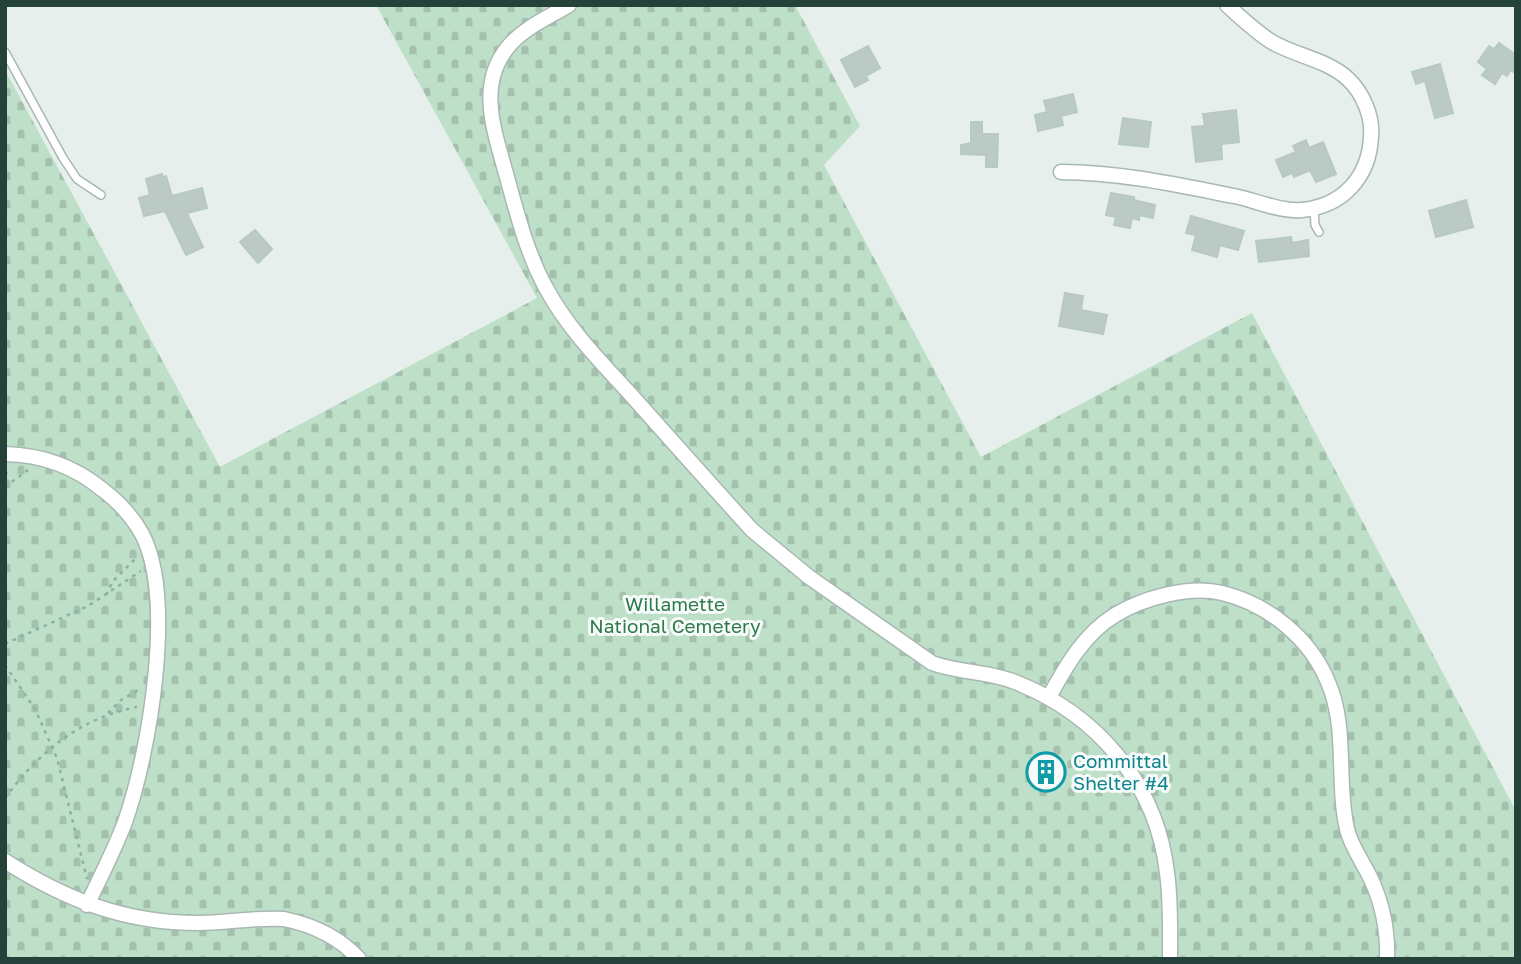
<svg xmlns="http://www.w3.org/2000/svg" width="1521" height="964" font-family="'Golos Text',sans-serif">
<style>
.cemetery{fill:url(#cemetery-stones)}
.building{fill:#bbcac4;stroke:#b8c9c2;stroke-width:2}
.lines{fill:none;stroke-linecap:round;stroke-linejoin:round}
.lane-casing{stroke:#a8b8b2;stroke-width:10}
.street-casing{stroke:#a8b8b2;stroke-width:17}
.path{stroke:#86b3a5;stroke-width:2.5;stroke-dasharray:3.5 5;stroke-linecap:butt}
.lane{stroke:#fff;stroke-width:7}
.street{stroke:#fff;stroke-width:14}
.labels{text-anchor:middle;stroke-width:6;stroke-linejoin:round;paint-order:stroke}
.park-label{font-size:19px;fill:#2d7a4b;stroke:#f7fbf9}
.culture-label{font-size:19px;fill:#0d838f;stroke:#f7fbf9;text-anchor:start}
</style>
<defs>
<pattern id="cemetery-stones" width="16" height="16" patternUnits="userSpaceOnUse" patternTransform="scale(1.75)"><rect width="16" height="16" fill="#bfe0c8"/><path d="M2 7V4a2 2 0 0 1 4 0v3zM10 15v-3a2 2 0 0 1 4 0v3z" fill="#a4c1ad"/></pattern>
</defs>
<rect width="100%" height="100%" fill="#e6efeb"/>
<path class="cemetery" d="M376 5H795L860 126 824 165 981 457 1252 313 1516 811V959H5V70L220 467 537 298Z"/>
<path class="building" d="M1499 43 1516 55V74L1511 70 1507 76 1502 73 1495 84 1482 75 1487 69 1478 62 1489 46 1494 49Z
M868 46 880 68 866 76 868 80 855 87 841 60Z
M1440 64 1453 113 1435 118 1425 81 1416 84 1412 72Z
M1073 94 1077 112 1061 116 1063 125 1038 131 1035 115 1047 112 1044 101Z
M1236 110 1239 142 1221 144 1222 159 1196 162 1192 127 1205 126 1203 114Z
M1123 118 1151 122 1148 147 1119 144Z
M971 122H982V134H998L997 167H986V155L961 154V145L971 143Z
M1306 140 1309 148 1323 142 1336 174 1316 182 1310 170 1294 177 1292 173 1283 177 1276 160 1296 152 1293 146Z
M162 174V177L166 176 172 196 202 188 207 208 187 213 203 247 186 255 165 211 144 216 139 198 150 195 146 179Z
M1111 193 1134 197V200L1155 205 1153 218 1139 215V220L1132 218 1130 228 1114 225 1116 217 1106 215Z
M1466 200 1473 227 1436 237 1429 211Z
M1191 216 1244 231 1238 250 1220 245 1217 257 1192 250 1196 235 1186 233Z
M255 230 272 249 258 263 240 242Z
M1291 237 1292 243 1308 240 1309 256 1259 262 1256 241Z
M1065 293 1083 296 1081 310 1107 315 1103 334 1059 326Z
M1050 761 1057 776 1042 782 1035 768Z"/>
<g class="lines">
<g class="lane-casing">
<path id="lane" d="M5 52 63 158 77 179 101 195
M1314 208 1315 225 1319 232"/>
</g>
<g class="street-casing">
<path id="street" d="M569 5C549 17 523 28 508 47 479 82 492 124 503 163 515 205 525 250 546 288 568 329 601 362 632 396 672 441 712 486 752 530L809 577 932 663C959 673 988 671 1015 682 1097 714 1157 784 1167 873 1171 901 1170 930 1170 959
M1061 172C1118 172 1178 185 1234 196 1255 200 1280 212 1302 210 1343 206 1369 177 1371 137 1373 117 1363 93 1348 79 1328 60 1296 56 1272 42 1256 32 1241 18 1227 5
M5 454C43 455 74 466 103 490 119 502 132 516 142 534 176 599 149 754 125 822 114 851 100 878 87 905
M1049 697C1066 666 1084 634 1115 615 1143 598 1189 585 1222 593 1268 604 1310 638 1328 682 1348 728 1336 781 1347 829 1351 846 1362 861 1370 877 1382 902 1388 931 1387 959
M5 861C66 900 125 923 198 923 227 923 255 917 284 919 313 925 339 937 359 959"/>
</g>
<path class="path" d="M5 475 10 468
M5 487 28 470
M106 595 113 581 137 557
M5 644 88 606 141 571
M5 665 35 709 57 758 87 879
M108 713 121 700 142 688
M5 798C39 752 80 718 137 707"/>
<use href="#lane" class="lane"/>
<use href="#street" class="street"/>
</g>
<defs>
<g id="building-ring" transform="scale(2.0125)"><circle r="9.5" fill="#f7fbf9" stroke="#0f9aa8" stroke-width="1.5"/><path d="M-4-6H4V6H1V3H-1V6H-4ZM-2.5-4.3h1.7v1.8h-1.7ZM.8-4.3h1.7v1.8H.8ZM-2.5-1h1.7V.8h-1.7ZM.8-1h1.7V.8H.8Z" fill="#0f9aa8"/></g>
</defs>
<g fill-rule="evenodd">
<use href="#building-ring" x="1046" y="772"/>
</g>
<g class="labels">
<g class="park-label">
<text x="675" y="611">Willamette<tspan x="675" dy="22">National Cemetery</tspan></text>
</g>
<g class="culture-label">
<text x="1073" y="768">Committal<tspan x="1073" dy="22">Shelter #4</tspan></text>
</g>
</g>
<rect width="1521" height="964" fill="none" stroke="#24423a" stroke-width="14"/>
</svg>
